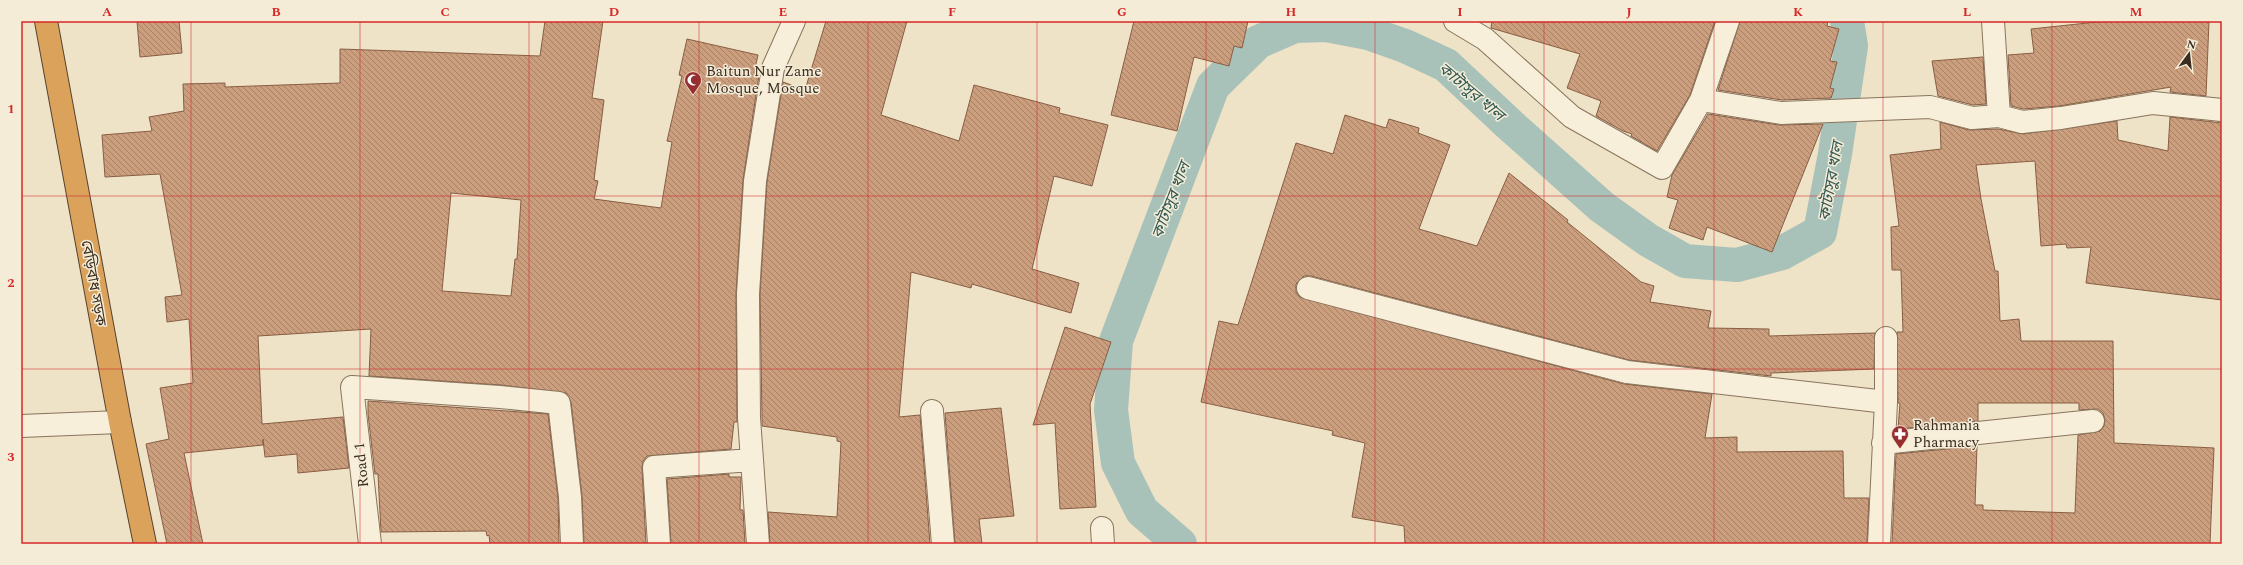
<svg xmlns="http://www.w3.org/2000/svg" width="2243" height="565" font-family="Spectral,'Noto Sans Bengali',serif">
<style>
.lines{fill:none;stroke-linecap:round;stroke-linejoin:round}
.canal{stroke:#a8c2ba;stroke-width:34}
.building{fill:url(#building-back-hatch);stroke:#885e43;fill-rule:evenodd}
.street-casing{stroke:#89745d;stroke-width:24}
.highway-casing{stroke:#574331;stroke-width:24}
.street{stroke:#f8efdb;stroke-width:22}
.highway{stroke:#daa25b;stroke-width:22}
.grid{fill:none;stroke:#d62828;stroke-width:1;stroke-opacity:0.55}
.labels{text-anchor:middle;stroke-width:3;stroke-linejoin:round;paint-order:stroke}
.poi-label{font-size:15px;fill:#3a2c20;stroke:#f5ecd7;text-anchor:start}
.street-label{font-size:15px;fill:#3a2c20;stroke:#f5ecd7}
.water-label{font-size:16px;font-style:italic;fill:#305956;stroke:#f5ecd7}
.neatline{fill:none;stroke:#d62828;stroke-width:1.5}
.grid-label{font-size:13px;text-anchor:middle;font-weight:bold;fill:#d62828}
</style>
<defs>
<pattern id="building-back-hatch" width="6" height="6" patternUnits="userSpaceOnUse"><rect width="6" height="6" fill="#cb9e7e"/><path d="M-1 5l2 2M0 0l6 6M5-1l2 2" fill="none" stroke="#a68167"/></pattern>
</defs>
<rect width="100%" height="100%" fill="#eee2c7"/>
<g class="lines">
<path class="canal" d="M1180 544 1142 511 1118 463 1111 410 1116 341 1213 86 1258 42 1295 26 1326 25 1368 33 1405 46 1446 65 1510 125 1602 207 1648 240 1685 261 1737 265 1782 253 1820 232 1835 154 1851 46 1847 21"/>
</g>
<path class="building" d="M137 21H179L182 53 140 57Z
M545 21H603L592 98 604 100 594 180 598 181 594 199 661 208 672 142 667 141 682 76 679 75 687 39 758 55 754 73 759 75 743 180 736 294 737 422H734L731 449 647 456 643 461 642 468 646 544H584L582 496 571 402 566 393 501 385 369 376 371 329 258 336 262 424 343 417 349 468 298 473 297 454 265 457 263 439V445L184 453 203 544H167L146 444 169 439 160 388 193 383 189 319 167 322 165 297 182 295 160 174 105 177 102 135 152 131 149 117 184 111 183 84 225 83V87L340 83V49L540 56ZM451 193 521 200 517 259H515L511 296 442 291Z
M826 21H907L881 115 959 141 974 85 1060 108 1059 113 1108 125 1092 186 1054 176 1032 269 1079 283 1071 313 972 284 971 288 911 272 899 417 920 415 930 544H770L768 512 837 517 841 442 837 441V437L762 426V418L760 294 767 182 783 82 805 90Z
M1134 21H1248L1242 48 1234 46 1229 66 1194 57 1177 131 1111 115Z
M1492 21H1715L1690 95 1657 151 1631 136 1632 134 1623 131 1596 116 1601 101 1567 88 1580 54 1491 28Z
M1740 21H1828L1827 26 1839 29 1830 61 1837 62 1830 88 1834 89 1831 98 1782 100 1718 90Z
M2106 21H2209L2206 96 2170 92 2171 87 2059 106 2023 109 2011 106 2008 55 2034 53 2031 29Z
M1983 57 1986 104 1973 105 1938 96 1932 61Z
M1708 114 1779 125 1823 124 1772 252 1707 227 1703 240 1669 228 1678 200 1667 197 1672 175Z
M1345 115 1386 128 1389 119 1419 128 1418 133 1450 145 1419 229 1477 246 1509 173 1568 220 1567 222 1641 282 1654 286 1650 302 1711 311 1708 328 1769 329V336L1875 333 1874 369 1771 373V376L1629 360 1311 276H1304L1296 284V292L1300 297 1624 384 1712 394 1705 438 1737 437V452L1843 451 1844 498H1869L1867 544H1405L1404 526 1352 517 1365 443 1332 435 1333 431 1201 402 1219 321 1238 325 1296 143 1333 154Z
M2170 117 2222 123V300L2086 283 2091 247 2067 248 2066 244 2041 246 2035 161 1976 165 1981 199 1995 271H1998L2000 321 2019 319 2021 341H2113L2114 443 2214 448 2210 544H1892L1896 454 1977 446 1975 505H1983V510L2075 513 2078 435 2100 431 2104 426 2105 420 2103 413 2098 409 2079 410V403H1978V421L1898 429 1900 403H1898L1897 332H1903L1901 270H1892L1891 227 1899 226 1890 155 1941 149 1940 122 1969 130 1998 129 2023 134 2117 121 2118 140 2168 151Z
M1065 327 1111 342 1090 404 1096 507 1060 509 1055 423 1033 425Z
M368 401 548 414 558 498 559 544H490L489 535 487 536 486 531 381 532 378 474H375L368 414Z
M1001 408 1014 516 979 519 982 544H955L945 413Z
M729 474V477H741L740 510H743L745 544H671L667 479Z"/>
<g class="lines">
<g class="street-casing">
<path id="street" d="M1455 21 1485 39 1572 117 1662 168 1701 100 1781 113 1930 107 1972 118 1999 116 2022 122 2061 118 2153 103 2222 110
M1993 21 1999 116
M1701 100 1728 21
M1308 288 1627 372 1886 402
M932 411 943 544
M21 426 120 422
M1883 443 2093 421
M1102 528 1103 544
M370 544 352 387 500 397 559 403 570 497 572 544
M659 544 654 467 752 460
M758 544 749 418 748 294 755 181 773 68 794 21
M1879 544 1886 402V338"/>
</g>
<g class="highway-casing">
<path id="highway" d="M46 21 120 422 145 544"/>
</g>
<use href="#street" class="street"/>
<use href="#highway" class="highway"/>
</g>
<path class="grid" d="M191 21V544M360 21V544M529 21V544M699 21V544M868 21V544M1037 21V544M1206 21V544M1375 21V544M1544 21V544M1714 21V544M1883 21V544M2052 21V544M21 196H2222M21 369H2222"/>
<defs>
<g id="mosque-pin" transform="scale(0.9)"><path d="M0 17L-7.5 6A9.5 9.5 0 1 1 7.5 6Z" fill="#972e2f" stroke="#f5ecd7"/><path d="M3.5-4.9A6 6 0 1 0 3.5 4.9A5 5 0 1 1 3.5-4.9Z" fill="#fff"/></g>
<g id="pharmacy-pin" transform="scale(0.9)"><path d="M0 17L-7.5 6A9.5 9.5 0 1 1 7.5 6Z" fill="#972e2f" stroke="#f5ecd7"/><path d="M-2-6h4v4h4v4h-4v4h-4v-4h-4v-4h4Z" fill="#fff"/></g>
</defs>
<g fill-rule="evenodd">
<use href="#mosque-pin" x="693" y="80"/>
<use href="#pharmacy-pin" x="1900" y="434"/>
</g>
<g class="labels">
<g class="poi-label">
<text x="706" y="76">Baitun Nur Zame<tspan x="706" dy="17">Mosque, Mosque</tspan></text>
<text x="1913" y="430">Rahmania<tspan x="1913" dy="17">Pharmacy</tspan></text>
</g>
<g class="street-label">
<text transform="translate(94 283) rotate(80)" y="5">বেড়িবাধ সড়ক</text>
<text transform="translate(361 465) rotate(-96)" y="5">Road 1</text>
</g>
<g class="water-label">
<text transform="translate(1472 91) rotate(40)" y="6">কাটাসুর খাল</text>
<text transform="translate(1830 181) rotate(-80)" y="6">কাটাসুর খাল</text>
<text transform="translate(1170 200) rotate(-69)" y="6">কাটাসুর খাল</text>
</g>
</g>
<rect width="2243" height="565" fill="none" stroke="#f5ecd7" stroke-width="44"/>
<g transform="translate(2189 54) rotate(15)" stroke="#f5ecd7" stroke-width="3" paint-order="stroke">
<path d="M0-3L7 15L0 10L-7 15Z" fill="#3a2c20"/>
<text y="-6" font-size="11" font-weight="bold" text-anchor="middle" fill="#3a2c20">N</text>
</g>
<rect x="22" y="22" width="2199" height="521" class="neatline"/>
<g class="grid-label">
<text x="107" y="16">A</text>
<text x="276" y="16">B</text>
<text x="445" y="16">C</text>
<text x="614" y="16">D</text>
<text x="783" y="16">E</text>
<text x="952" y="16">F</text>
<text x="1122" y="16">G</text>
<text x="1291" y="16">H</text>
<text x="1460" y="16">I</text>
<text x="1629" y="16">J</text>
<text x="1798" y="16">K</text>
<text x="1967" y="16">L</text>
<text x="2136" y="16">M</text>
<text x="11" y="113">1</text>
<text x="11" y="287">2</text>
<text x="11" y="461">3</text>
</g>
</svg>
